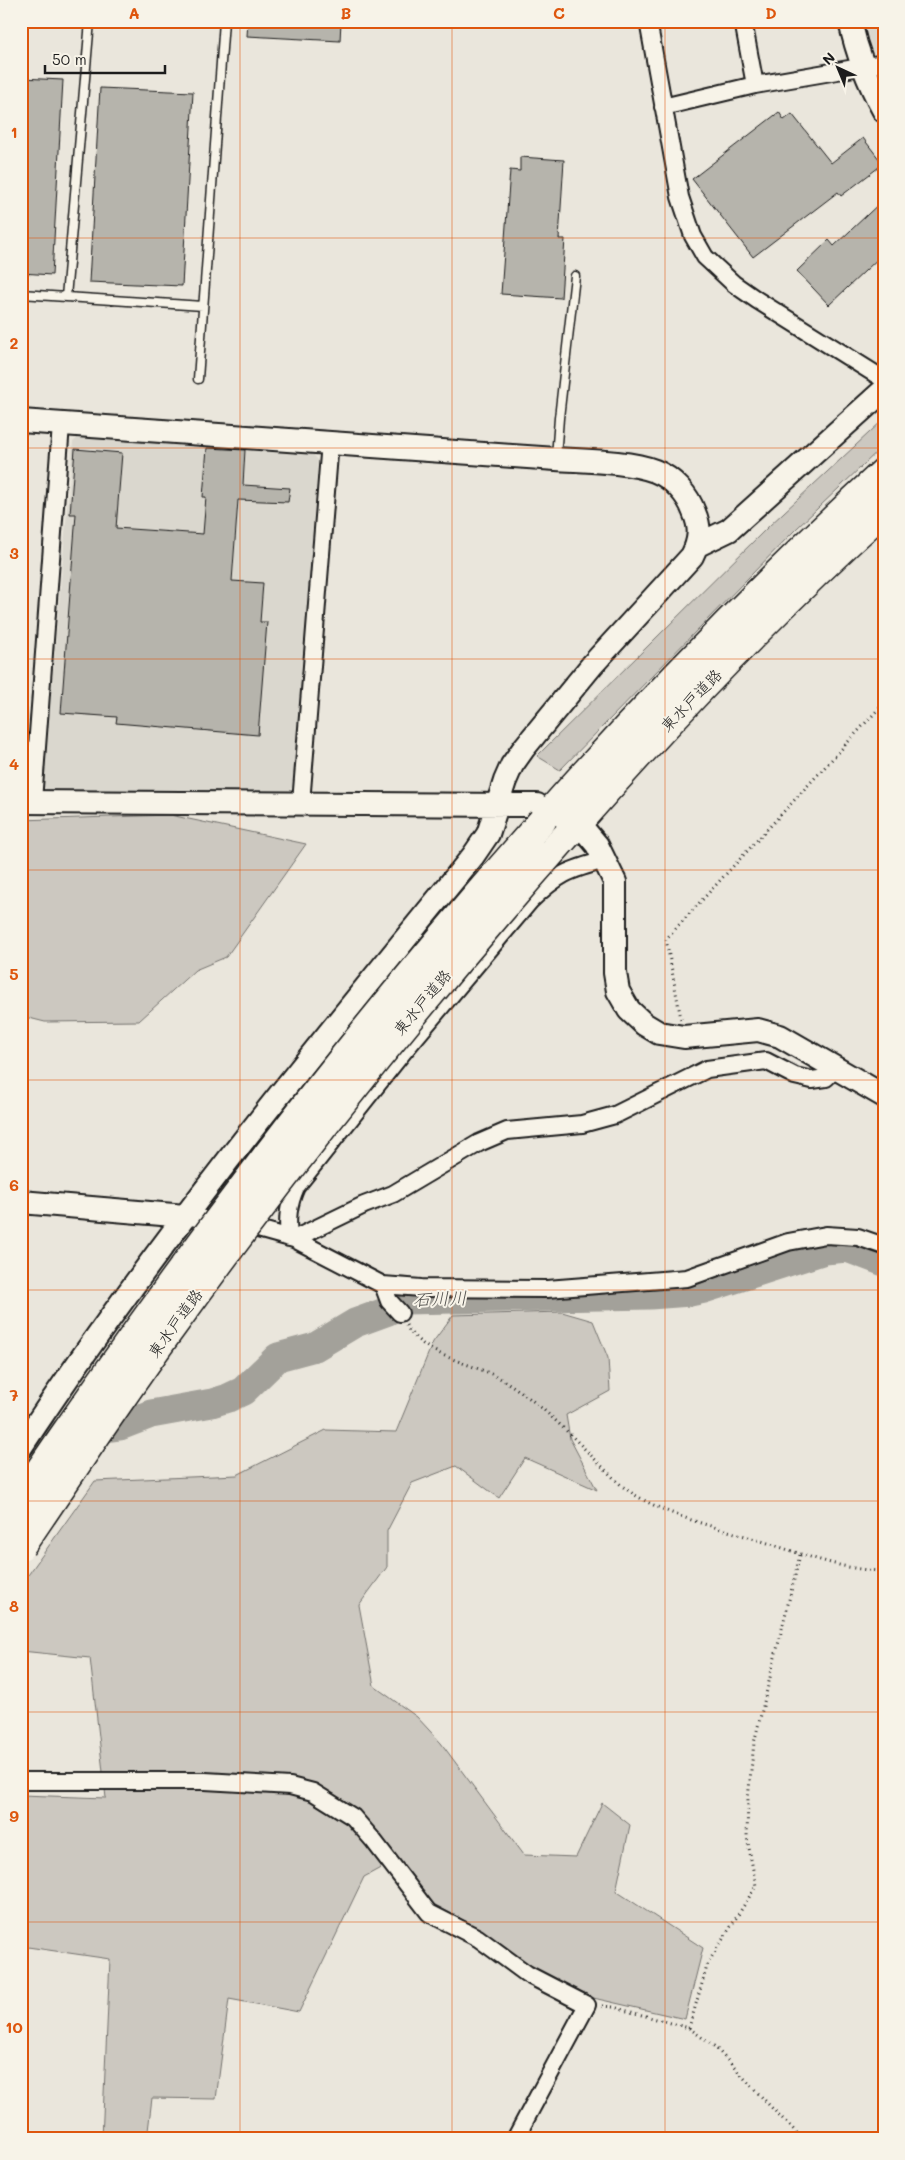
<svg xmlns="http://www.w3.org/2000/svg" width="905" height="2160" font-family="Mali,'Klee One',sans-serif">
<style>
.built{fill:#dad7ce}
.green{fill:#ccc8c0;stroke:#74726e}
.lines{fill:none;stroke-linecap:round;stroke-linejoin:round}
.river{stroke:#a3a19a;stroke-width:29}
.building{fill:#b6b4ac;stroke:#1c1c1c}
.lane-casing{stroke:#1c1c1c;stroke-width:11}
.street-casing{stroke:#1c1c1c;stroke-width:20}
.secondary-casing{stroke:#1c1c1c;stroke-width:26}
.highway-casing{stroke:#1c1c1c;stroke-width:31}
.path{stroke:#1c1c1c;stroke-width:3;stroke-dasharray:1 4;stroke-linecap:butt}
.lane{stroke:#f7f3e8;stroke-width:8}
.street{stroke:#f7f3e8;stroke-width:16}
.secondary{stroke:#f7f3e8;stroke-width:22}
.highway{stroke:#f7f3e8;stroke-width:28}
.highway-bridge-casing{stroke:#1c1c1c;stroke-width:31;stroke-linecap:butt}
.highway-bridge{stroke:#f7f3e8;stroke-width:28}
.grid{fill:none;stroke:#de560d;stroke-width:1;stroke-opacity:0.55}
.labels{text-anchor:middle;stroke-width:4;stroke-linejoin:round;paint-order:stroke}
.street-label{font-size:16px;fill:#1c1c1c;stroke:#f7f3e8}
.water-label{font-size:18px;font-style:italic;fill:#52514e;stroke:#f7f3e8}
.neatline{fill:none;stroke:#de560d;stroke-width:2}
.grid-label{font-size:16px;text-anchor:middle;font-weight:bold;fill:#de560d}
</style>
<rect width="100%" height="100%" fill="#eae6dc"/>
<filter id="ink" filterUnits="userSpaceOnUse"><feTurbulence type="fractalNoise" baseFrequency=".02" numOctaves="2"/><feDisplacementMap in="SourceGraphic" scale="10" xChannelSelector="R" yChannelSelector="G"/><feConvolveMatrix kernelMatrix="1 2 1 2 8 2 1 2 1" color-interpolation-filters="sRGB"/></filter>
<g filter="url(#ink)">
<path class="built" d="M864 21H884V56L876 58 868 37Z
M82 434 310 451 318 460 296 783 286 794 55 795 43 787 73 442Z"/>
<path class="green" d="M884 419V445L796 529 560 770 537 756 769 526Z
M170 815 306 844 226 957 195 970 139 1021 45 1022 21 1016V820Z
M562 1312 593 1321 608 1358 610 1391 566 1415 570 1439 597 1490 525 1458 499 1498 456 1466 412 1483 387 1531V1567L359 1605 374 1686 417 1717 441 1743 524 1855 576 1857 602 1803 630 1825 616 1891 703 1948 685 2019 589 1997 532 1968 472 1925 430 1902 397 1859 364 1877 299 2012 229 1999 216 2099 152 2098 147 2139H102L110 1959 21 1946V1795L106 1798 90 1658 21 1651V1585L95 1481 237 1475 326 1430 396 1432 433 1342 453 1315Z"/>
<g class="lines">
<path class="river" d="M21 1440 120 1426 151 1414 212 1403 228 1398 243 1391 278 1357 315 1347 355 1323 388 1311 405 1300 650 1295 690 1292 704 1289 825 1250 847 1248 884 1262"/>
</g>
<path class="building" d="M248 21H341L340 41 247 36Z
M21 78 63 80 52 275 21 273Z
M100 88 193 92 182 286 89 282Z
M779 112 784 120 792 114 831 163 863 138 883 164 841 196 838 192 753 257 692 179Z
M520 157 564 160 559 239H565L561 298 501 294 510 170 520 171Z
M884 199V253L829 305 797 271 829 240 834 246Z
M207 448 245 450 243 485 290 488 288 502 238 500 232 581 263 583 260 622H267L258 735 116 723 117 717 61 713 76 514H70L75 449 122 453 116 528 203 534 206 497H203Z"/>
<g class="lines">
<g class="lane-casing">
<path id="lane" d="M21 294 203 306
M66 297 90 21
M198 379 224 21
M556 457 559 418 575 276"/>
</g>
<g class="street-casing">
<path id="street" d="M648 21 680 197 693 236 705 257 734 284 757 300 880 377
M743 21 755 85
M663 107 755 85 884 63
M33 801 61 425
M301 803 330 442
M185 1216 247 1226 294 1239 383 1285 421 1288 547 1289 687 1278 788 1242 826 1235 858 1237 884 1246
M289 1238C287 1219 288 1205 296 1187L404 1051 530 901C558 874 568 870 605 860
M294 1239 364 1205 393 1194 479 1143 507 1131 582 1124 615 1115 707 1069 766 1061 795 1076 812 1080 826 1078 836 1068
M383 1285 389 1301 400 1313
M21 1781H205L290 1786 313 1792 353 1817 373 1840 429 1913 478 1938 527 1974 587 2005 515 2139"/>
</g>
<g class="secondary-casing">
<path id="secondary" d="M850 21C857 54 868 82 884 111
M21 421 556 459C585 461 628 461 655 471 673 478 688 495 694 512 701 528 700 540 692 556L593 664 524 748 512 765 505 781 488 834 473 856C316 1048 158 1239 21 1447
M698 545 729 530 884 390
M21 802 537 805
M586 832 597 845 615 882V973L618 991 629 1010 644 1024 659 1033 684 1037 758 1030 780 1036 884 1096
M21 1202 185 1216"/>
</g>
<g class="highway-casing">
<path id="highway" d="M542 821C650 699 764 583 884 472
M567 835C667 721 772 611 884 510"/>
</g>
<path class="path" d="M681 1019 666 939 884 703
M406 1325C422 1357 473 1362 503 1380 548 1407 584 1450 622 1486 660 1515 710 1525 755 1539 798 1552 838 1570 884 1571
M602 2006 613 2007 689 2028 715 2047 772 2108 803 2139
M689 2028 708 1963 756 1886 747 1837 748 1798 754 1743 800 1555"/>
<use href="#lane" class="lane"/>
<use href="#street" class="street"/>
<use href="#secondary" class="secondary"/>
<use href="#highway" class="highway"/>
<g class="highway-bridge-casing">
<path id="highway-bridge" d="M21 1498C181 1261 352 1035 542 821
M21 1546C71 1473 120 1398 172 1327 296 1156 427 992 567 835"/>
</g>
<use href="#highway-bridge" class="highway-bridge"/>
</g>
</g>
<path class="grid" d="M240 21V2139M452 21V2139M665 21V2139M21 238H884M21 448H884M21 659H884M21 870H884M21 1080H884M21 1290H884M21 1501H884M21 1712H884M21 1922H884"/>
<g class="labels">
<g class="street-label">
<text transform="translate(691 700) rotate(-46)" y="6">東水戸道路</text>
<text transform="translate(422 1002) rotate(-50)" y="6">東水戸道路</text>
<text transform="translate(175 1323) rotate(-54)" y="6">東水戸道路</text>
</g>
<g class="water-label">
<text transform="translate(440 1299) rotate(-2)" y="6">石川川</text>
</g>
</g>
<rect width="905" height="2160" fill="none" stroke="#f7f3e8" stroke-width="55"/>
<g transform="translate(838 68) rotate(316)" stroke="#f7f3e8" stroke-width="4" paint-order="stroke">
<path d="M0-4L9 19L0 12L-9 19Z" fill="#1c1c1c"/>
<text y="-8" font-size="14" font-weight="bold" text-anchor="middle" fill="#1c1c1c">N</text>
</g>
<path d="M45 65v8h120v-8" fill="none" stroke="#1c1c1c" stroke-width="2.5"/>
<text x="52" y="65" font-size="15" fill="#1c1c1c" stroke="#f7f3e8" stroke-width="4" paint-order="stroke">50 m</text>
<rect x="28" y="28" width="850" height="2104" class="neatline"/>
<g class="grid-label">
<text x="134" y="19">A</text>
<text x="346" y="19">B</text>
<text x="559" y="19">C</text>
<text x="771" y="19">D</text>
<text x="14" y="138">1</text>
<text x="14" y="349">2</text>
<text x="14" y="559">3</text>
<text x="14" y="770">4</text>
<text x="14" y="980">5</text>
<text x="14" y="1191">6</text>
<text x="14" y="1401">7</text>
<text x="14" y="1612">8</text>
<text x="14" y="1822">9</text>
<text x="14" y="2033">10</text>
</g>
</svg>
